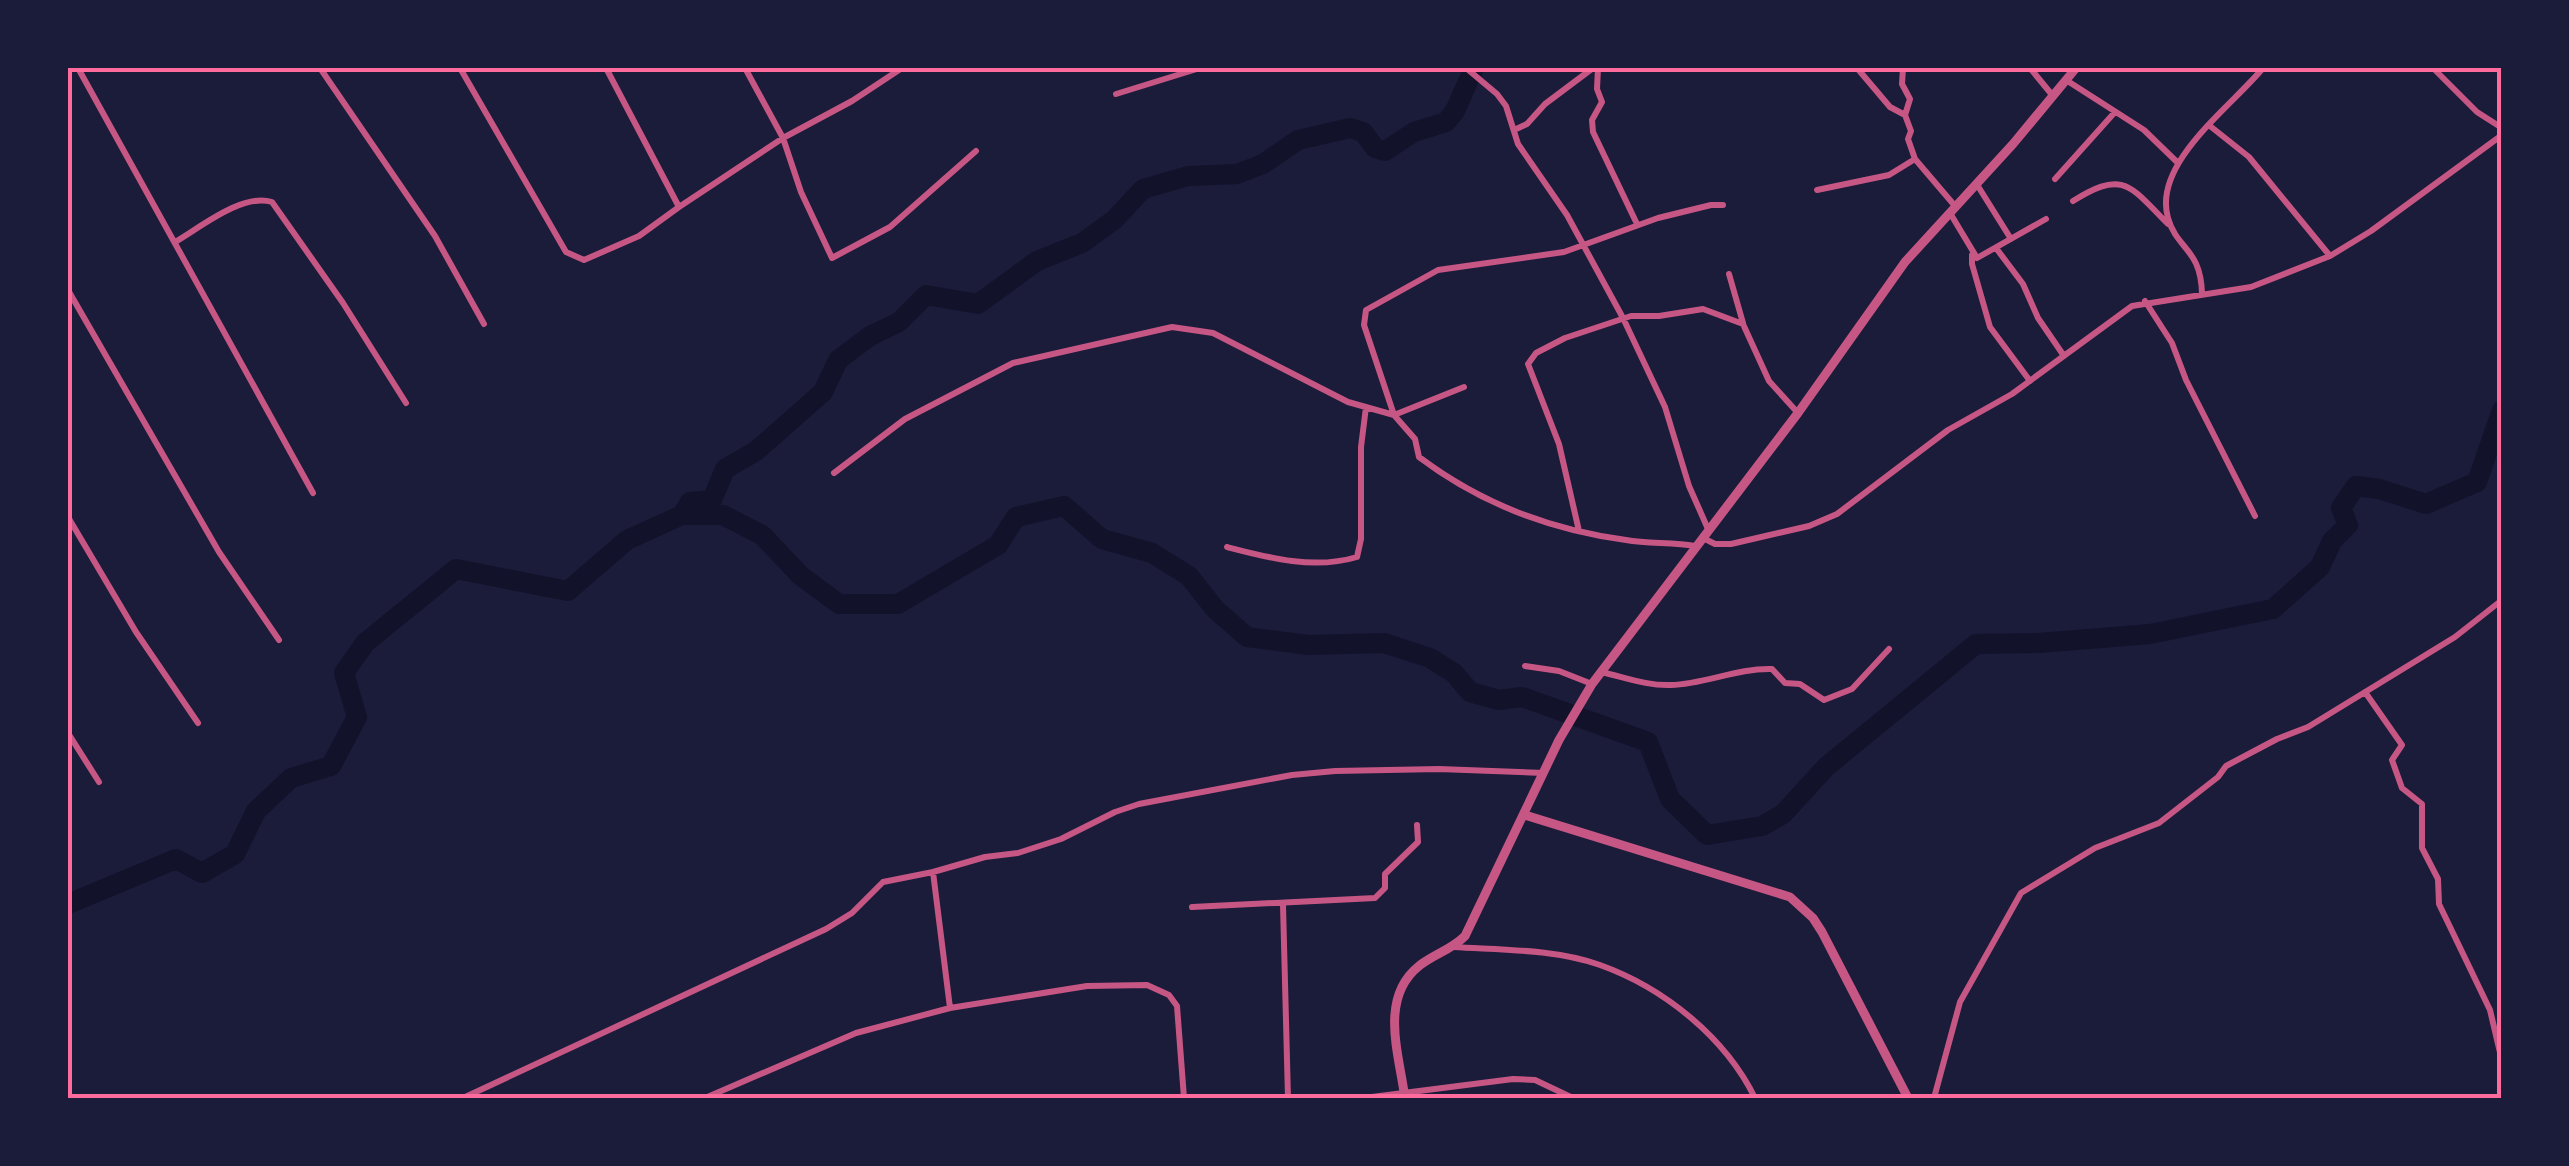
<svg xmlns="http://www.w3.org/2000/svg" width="2569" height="1166" font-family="Figtree,sans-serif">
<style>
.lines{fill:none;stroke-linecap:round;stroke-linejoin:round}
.river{stroke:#12122b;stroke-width:20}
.minor{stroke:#c65784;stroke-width:6}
.tertiary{stroke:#c65784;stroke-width:9}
.neatline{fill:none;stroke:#ff6b9d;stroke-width:4}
</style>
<rect width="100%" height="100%" fill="#1b1b3a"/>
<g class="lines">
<path class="river" d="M684 512 690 502 712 500 725 469 756 451 823 392 838 360 870 336 899 322 926 295 978 304 1037 261 1082 243 1114 220 1143 189 1188 176 1237 174 1263 164 1298 140 1350 128 1363 132 1375 148 1385 151 1414 132 1446 122 1455 111 1474 68
M68 904 176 859 202 873 235 854 256 811 291 778 331 766 357 717 344 673 365 643 456 569 568 591 627 540 682 515H723L762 535 801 576 839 604H898L998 545 1016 517 1064 506 1102 539 1152 553 1189 576 1215 609 1247 637 1308 645 1384 643 1430 658 1454 673 1470 692 1499 700 1522 697 1648 742 1670 799 1707 835 1762 826 1783 814 1826 767 1976 644 2039 643 2150 634 2273 609 2320 567 2332 541 2348 525 2341 508 2356 486 2379 489 2426 504 2477 482 2502 410"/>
<path class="minor" d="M78 68 313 493
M320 68 435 236 484 324
M460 68 566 252 584 260 639 236 679 207 606 68
M745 68 783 138 801 192 832 258 890 227 976 151
M1466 68 1497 94 1506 106 1518 144 1567 215 1623 318 1665 407 1689 486 1708 529
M1598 68 1597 89 1602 102 1592 120 1593 132 1637 224
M1857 68 1890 107 1905 115
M1903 68 1902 84 1910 99 1905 115 1911 131 1908 139 1915 159 1955 206
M2030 68 2053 96
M2433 68 2477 112 2502 128
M2066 80 2144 130 2177 162
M1116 94 1200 68
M2210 126 2249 157 2330 256
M1514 130 1527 124 1545 104 1593 68
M2055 179 2115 112
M1976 183 2011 239
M1817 190 1889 175 1915 159
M2073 201C2124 169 2130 186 2168 224
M679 207 783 138 852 101 902 68
M1950 213 1977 258 2046 219
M175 242C201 227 242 193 272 202L343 303 406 403
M1996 248 2023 284 2038 318 2064 356
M1972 255V264L1990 327 2030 381
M1729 274 1743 323
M68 290 219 552 279 640
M2202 294C2201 248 2177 250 2168 218 2152 163 2232 106 2263 68
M2145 301 2172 343 2186 380 2255 516
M1464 387 1394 415 1364 325 1366 310 1438 270 1564 252 1658 218 1711 205H1723
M834 473 905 419 1013 363 1172 327 1213 333 1348 402 1394 415 1415 439 1419 457C1480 503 1550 530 1626 540 1649 544 1672 542 1695 546
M68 517 136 632 198 723
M1579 531 1559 444 1528 364 1536 353 1565 338 1631 316H1659L1703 309 1743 324 1769 381 1798 413
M1703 538 1715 544H1731L1809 526 1837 514 1948 430 2012 394 2132 306 2251 287 2330 256 2371 231 2502 135
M1227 547C1269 558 1314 570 1357 557L1361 539V447L1366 407
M1525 666 1559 671 1592 684
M1601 672C1624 677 1647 686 1671 685 1705 684 1737 668 1772 669L1785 683 1800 684 1824 700 1852 689 1889 649
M2365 692 2402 745 2392 760 2402 788 2422 804V848L2438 879 2439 904 2490 1010 2502 1061
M68 733 99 782
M933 872 950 1008
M1283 905 1288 1098
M1192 907 1375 898 1385 888V874L1418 842 1417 825
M1454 947C1502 950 1554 949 1600 965 1664 988 1725 1037 1755 1098
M463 1098 826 929 852 913 883 882 933 872 985 857 1018 853 1061 839 1115 812 1139 804 1292 775 1335 771 1439 769 1544 773
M705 1098 856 1033 950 1008 1087 986 1147 985 1169 995 1177 1006 1184 1098
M1364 1098 1513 1079 1535 1080 1573 1098
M1934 1098 1960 1002 2021 893 2095 848 2159 823 2218 777 2226 766 2277 739 2308 727 2455 637 2502 600"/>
<path class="tertiary" d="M1525 815 1790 897 1813 918 1822 932 1908 1098
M1404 1092C1398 1051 1380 997 1419 966 1434 954 1451 950 1465 936L1559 740 1592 684 1798 413 1905 262 2013 144 2076 68"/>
</g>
<rect width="2569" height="1166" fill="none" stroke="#1b1b3a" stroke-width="140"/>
<rect x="70" y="70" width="2429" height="1026" class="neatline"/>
</svg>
